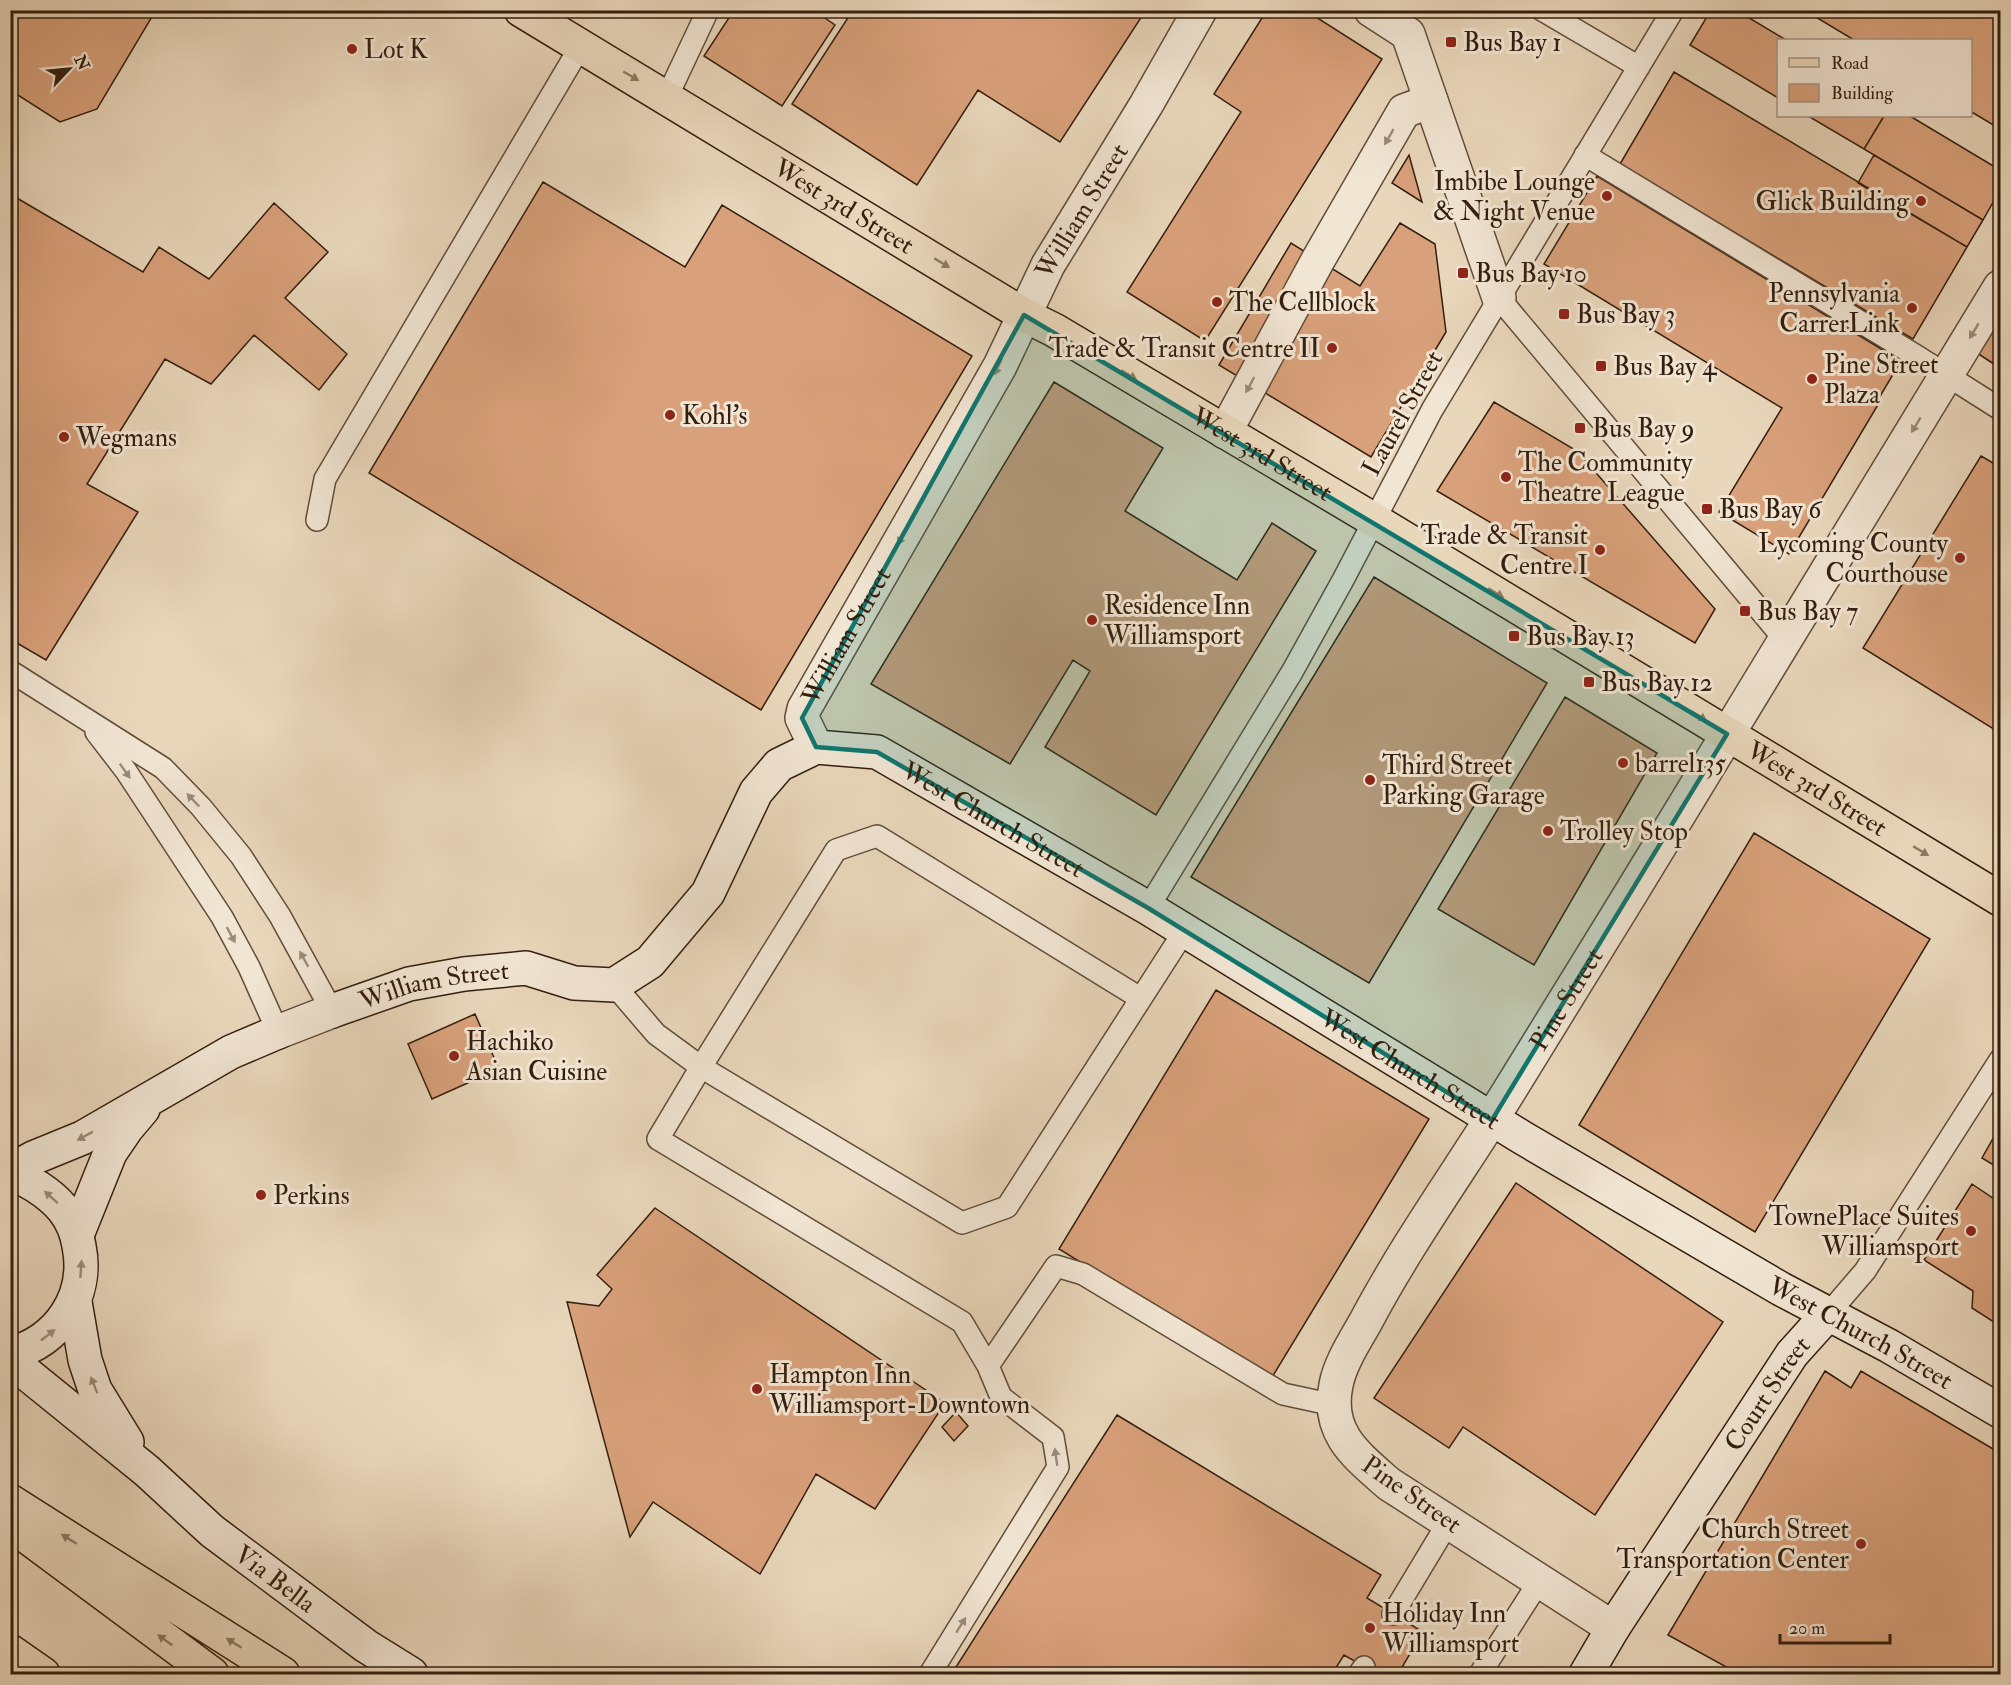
<svg xmlns="http://www.w3.org/2000/svg" width="2011" height="1685" font-family="'IM FELL Double Pica',serif">
<style>
.building{fill:#d9a17b;stroke:#341e0e;stroke-width:1.5}
.lines{fill:none;stroke-linecap:round;stroke-linejoin:round}
.lane-casing{stroke:#614c39;stroke-width:24}
.street-casing{stroke:#614c39;stroke-width:36}
.secondary-casing{stroke:#341e0e;stroke-width:36}
.primary-casing{stroke:#341e0e;stroke-width:36}
.highway-casing{stroke:#341e0e;stroke-width:36}
.lane{stroke:#f1e5d3;stroke-width:21}
.street{stroke:#f1e5d3;stroke-width:33}
.secondary{stroke:#f1e5d3;stroke-width:33}
.primary{stroke:#e9d7bb;stroke-width:33}
.highway{stroke:#e9d7bb;stroke-width:33}
.oneway{fill:#8e7a64}
.oneway2{fill:#9c8b7a}
.marked{fill:#0f766e;fill-opacity:0.2;stroke:#0f766e;stroke-width:4.5;stroke-linejoin:round}
.poi-dot{fill:#8f2418;stroke:#f1e5d3;stroke-width:2}
.labels{text-anchor:middle;stroke-width:6;stroke-linejoin:round;paint-order:stroke}
.poi-label{font-size:26px;fill:#341e0e;stroke:#f1e5d3;text-anchor:start}
.street-label{font-size:26px;fill:#341e0e;stroke:#f1e5d3}
</style>
<rect width="100%" height="100%" fill="#e9d7bb"/>
<filter id="stains"><feTurbulence type="fractalNoise" baseFrequency=".00333" numOctaves="4"/><feColorMatrix values="0 0 0 0 .2 0 0 0 0 .09 0 0 0 0 .02 0 0 0 .5 -.17"/></filter>
<radialGradient id="worn" r=".72"><stop offset=".6" stop-color="#630" stop-opacity="0"/><stop offset="1" stop-color="#630" stop-opacity=".3"/></radialGradient>
<path class="building" d="M10 10H156L97 109 60 122 10 90Z
M190 10H212L208 18Z
M734 10H813L835 25 782 106 704 56Z
M853 10H1146L1060 142 978 90 917 185 792 104Z
M1267 10H1305L1382 59 1205 341 1127 292 1241 112 1214 94Z
M1711 10H1736L1786 40H1778V98L1690 45Z
M1804 10H2000V129L1970 111V40H1854Z
M1674 72 1967 247 1913 339 1620 164Z
M1808 116H1884L1864 149Z
M1884 116H1910L2000 170V190L1983 220 1864 149Z
M1409 155 1422 202 1392 183Z
M1874 155 1983 220 1967 247 1858 183Z
M1597 176 1901 361 1879 398V403L1789 554 1719 512 1782 408 1544 264Z
M543 182 685 267 722 205 972 356 761 710 369 473Z
M10 194 143 272 159 247 209 279 274 203 328 252 285 298 347 354 319 390 254 335 211 384 165 359 87 484 138 512 46 660 10 639Z
M1400 223 1435 244 1446 332 1371 457 1219 365 1291 243 1360 286Z
M2000 309V368L1974 351Z
M1054 382 1163 448 1125 511 1237 580 1272 523 1316 551 1156 815 1045 747 1090 671 1073 660 1010 764 871 684Z
M1494 402 1577 451 1715 609 1695 643 1437 491Z
M1981 456 2000 467V733L1863 648Z
M1374 577 1547 683 1369 983 1191 877Z
M1565 697 1657 753 1534 965 1438 909Z
M1754 833 1930 939 1755 1232 1579 1125Z
M1216 990 1429 1119 1271 1379 1059 1249Z
M475 1014 499 1069 432 1099 408 1044Z
M2000 1126V1169L1982 1158Z
M1516 1183 1723 1322 1595 1515 1463 1427 1449 1448 1374 1398Z
M1972 1184 2000 1203V1326L1972 1308 1973 1291 1924 1260Z
M655 1208 945 1403 875 1509 816 1474 760 1574 653 1502 630 1537 567 1302 599 1306 612 1289 597 1275Z
M1825 1371 1851 1388 1861 1371 2000 1453V1674H1739L1668 1635Z
M956 1412 968 1426 954 1441 942 1427Z
M1117 1415 1381 1575 1367 1598 1423 1632 1398 1674H1377L1344 1655 1332 1674H968L956 1667Z"/>
<g class="lines">
<g class="lane-casing">
<path id="lane" d="M1542 10 1639 67
M667 97 708 10
M1585 155 1915 355 2000 409
M1499 298 1785 640
M317 520 325 479 580 47
M10 671 163 768 201 807 241 856 280 916 332 1011
M96 732 126 771 222 917 249 967 278 1032
M1148 908 1292 672 1343 580 1432 410 1673 10
M614 985 656 1034 701 1067 658 1139 962 1322 988 1366 1001 1397 1053 1437 1058 1467 930 1674
M1140 998 877 836 836 850 701 1067 962 1223 1007 1207 1185 930
M1828 1314 1865 1271 2000 1060
M988 1366 1056 1266 1083 1274 1283 1394 1334 1405
M1393 1614 1449 1521
M1359 1674 1364 1667
M1480 1674 1540 1580"/>
</g>
<g class="street-casing">
<g id="street">
<path d="M1371 10 1408 34 1499 298"/>
<path d="M1225 432 1318 260 1404 111 1431 101"/>
<path id="s1" d="M816 747 802 718 804 709 1000 366 1048 265 1146 105 1200 10"/>
<path d="M278 1032 332 1011"/>
<path id="s2" d="M1613 1628 1389 1484C1356 1455 1326 1433 1336 1385 1340 1363 1355 1341 1366 1321 1409 1240 1463 1166 1511 1088 1676 822 1837 553 2000 287"/>
</g>
</g>
<g class="secondary-casing">
<g id="secondary">
<path id="s3" d="M332 1011 409 984 464 974 526 968 574 983 614 985 650 962 708 893 756 792 779 765 816 747 877 752 1148 908 1523 1138 1781 1289 1889 1346 2000 1411"/>
<path d="M10 1171 33 1158 82 1138 231 1052 278 1032"/>
<path d="M10 1172C30 1182 49 1192 63 1209 71 1219 77 1233 79 1246 89 1296 59 1341 10 1354"/>
<path d="M77 1235 110 1153 127 1128 143 1109"/>
<path d="M75 1302 85 1360 95 1390 127 1442"/>
<path id="s4" d="M10 1360 147 1471 212 1531 366 1646 411 1674"/>
<path id="s5" d="M1586 1674 1613 1628 1792 1354 1828 1314"/>
</g>
</g>
<g class="primary-casing">
<g id="primary">
<path id="s6" d="M521 10 1024 315 1054 330 1374 520 2000 899"/>
</g>
</g>
<g class="highway-casing">
<path id="highway" d="M10 1501 283 1674
M10 1524 212 1674
M10 1651 43 1674"/>
</g>
<use href="#lane" class="lane"/>
<use href="#street" class="street"/>
<use href="#secondary" class="secondary"/>
<use href="#primary" class="primary"/>
<use href="#highway" class="highway"/>
</g>
<defs><path id="oneway-solid" d="M-6-.8H1V-3.2L6.5 0L1 3.2V.8H-6Z" transform="scale(1.5)"/></defs>
<g class="oneway">
<use href="#oneway-solid" transform="translate(631 76) rotate(30)"/>
<use href="#oneway-solid" transform="translate(942 263) rotate(31)"/>
<use href="#oneway-solid" transform="translate(1129 375) rotate(31)"/>
<use href="#oneway-solid" transform="translate(1496 593) rotate(31)"/>
<use href="#oneway-solid" transform="translate(1699 716) rotate(32)"/>
<use href="#oneway-solid" transform="translate(1921 851) rotate(31)"/>
<use href="#oneway-solid" transform="translate(69 1539) rotate(-148)"/>
<use href="#oneway-solid" transform="translate(165 1640) rotate(-144)"/>
<use href="#oneway-solid" transform="translate(234 1643) rotate(-148)"/>
</g>
<g class="oneway2">
<use href="#oneway-solid" transform="translate(1389 137) rotate(120)"/>
<use href="#oneway-solid" transform="translate(1974 331) rotate(121)"/>
<use href="#oneway-solid" transform="translate(998 367) rotate(115)"/>
<use href="#oneway-solid" transform="translate(1250 385) rotate(118)"/>
<use href="#oneway-solid" transform="translate(1916 425) rotate(121)"/>
<use href="#oneway-solid" transform="translate(902 537) rotate(120)"/>
<use href="#oneway-solid" transform="translate(125 771) rotate(55)"/>
<use href="#oneway-solid" transform="translate(193 800) rotate(-134)"/>
<use href="#oneway-solid" transform="translate(231 935) rotate(62)"/>
<use href="#oneway-solid" transform="translate(304 959) rotate(-119)"/>
<use href="#oneway-solid" transform="translate(85 1136) rotate(151)"/>
<use href="#oneway-solid" transform="translate(51 1197) rotate(-138)"/>
<use href="#oneway-solid" transform="translate(81 1269) rotate(-86)"/>
<use href="#oneway-solid" transform="translate(48 1335) rotate(-38)"/>
<use href="#oneway-solid" transform="translate(94 1385) rotate(-112)"/>
<use href="#oneway-solid" transform="translate(1056 1457) rotate(-98)"/>
<use href="#oneway-solid" transform="translate(961 1625) rotate(-58)"/>
</g>
<path class="marked" d="M1024 315 1727 734 1492 1120 1148 908 877 752 816 747 802 718Z"/>
<g class="poi-dot">
<rect x="1445" y="36" width="12" height="12" rx="3"/>
<circle cx="352" cy="49" r="6"/>
<circle cx="1607" cy="196" r="6"/>
<circle cx="1921" cy="201" r="6"/>
<rect x="1457" y="267" width="12" height="12" rx="3"/>
<circle cx="1217" cy="302" r="6"/>
<circle cx="1912" cy="308" r="6"/>
<rect x="1558" y="308" width="12" height="12" rx="3"/>
<circle cx="1332" cy="348" r="6"/>
<rect x="1595" y="360" width="12" height="12" rx="3"/>
<circle cx="1812" cy="379" r="6"/>
<circle cx="670" cy="415" r="6"/>
<rect x="1574" y="422" width="12" height="12" rx="3"/>
<circle cx="64" cy="437" r="6"/>
<circle cx="1506" cy="477" r="6"/>
<rect x="1701" y="503" width="12" height="12" rx="3"/>
<circle cx="1600" cy="550" r="6"/>
<circle cx="1960" cy="558" r="6"/>
<rect x="1739" y="605" width="12" height="12" rx="3"/>
<circle cx="1092" cy="620" r="6"/>
<rect x="1508" y="630" width="12" height="12" rx="3"/>
<rect x="1583" y="676" width="12" height="12" rx="3"/>
<circle cx="1623" cy="763" r="6"/>
<circle cx="1370" cy="780" r="6"/>
<circle cx="1548" cy="831" r="6"/>
<circle cx="454" cy="1056" r="6"/>
<circle cx="261" cy="1195" r="6"/>
<circle cx="1971" cy="1231" r="6"/>
<circle cx="757" cy="1389" r="6"/>
<circle cx="1861" cy="1544" r="6"/>
<circle cx="1370" cy="1628" r="6"/>
</g>
<g class="labels">
<g class="poi-label">
<text x="1463" y="51">Bus Bay 1</text>
<text x="364" y="58">Lot K</text>
<text x="1595" y="190" text-anchor="end">Imbibe Lounge<tspan x="1595" dy="30">&amp; Night Venue</tspan></text>
<text x="1909" y="210" text-anchor="end">Glick Building</text>
<text x="1475" y="282">Bus Bay 10</text>
<text x="1900" y="302" text-anchor="end">Pennsylvania<tspan x="1900" dy="30">CarrerLink</tspan></text>
<text x="1229" y="311">The Cellblock</text>
<text x="1576" y="323">Bus Bay 3</text>
<text x="1320" y="357" text-anchor="end">Trade &amp; Transit Centre II</text>
<text x="1824" y="373">Pine Street<tspan x="1824" dy="30">Plaza</tspan></text>
<text x="1613" y="375">Bus Bay 4</text>
<text x="682" y="424">Kohl's</text>
<text x="1592" y="437">Bus Bay 9</text>
<text x="76" y="446">Wegmans</text>
<text x="1518" y="471">The Community<tspan x="1518" dy="30">Theatre League</tspan></text>
<text x="1719" y="518">Bus Bay 6</text>
<text x="1588" y="544" text-anchor="end">Trade &amp; Transit<tspan x="1588" dy="30">Centre I</tspan></text>
<text x="1948" y="552" text-anchor="end">Lycoming County<tspan x="1948" dy="30">Courthouse</tspan></text>
<text x="1104" y="614">Residence Inn<tspan x="1104" dy="30">Williamsport</tspan></text>
<text x="1757" y="620">Bus Bay 7</text>
<text x="1526" y="645">Bus Bay 13</text>
<text x="1601" y="691">Bus Bay 12</text>
<text x="1635" y="772">barrel135</text>
<text x="1382" y="774">Third Street<tspan x="1382" dy="30">Parking Garage</tspan></text>
<text x="1560" y="840">Trolley Stop</text>
<text x="466" y="1050">Hachiko<tspan x="466" dy="30">Asian Cuisine</tspan></text>
<text x="273" y="1204">Perkins</text>
<text x="1959" y="1225" text-anchor="end">TownePlace Suites<tspan x="1959" dy="30">Williamsport</tspan></text>
<text x="769" y="1383">Hampton Inn<tspan x="769" dy="30">Williamsport-Downtown</tspan></text>
<text x="1849" y="1538" text-anchor="end">Church Street<tspan x="1849" dy="30">Transportation Center</tspan></text>
<text x="1382" y="1622">Holiday Inn<tspan x="1382" dy="30">Williamsport</tspan></text>
</g>
<g class="street-label">
<text dy="9" stroke="none"><textPath href="#s6" startOffset="378">West 3rd Street</textPath></text>
<text dy="9" stroke="none"><textPath href="#s1" startOffset="612">William Street</textPath></text>
<text transform="translate(1402 413) rotate(-61)" y="9">Laurel Street</text>
<text dy="9" stroke="none"><textPath href="#s6" startOffset="864">West 3rd Street</textPath></text>
<text dy="9" stroke="none"><textPath href="#s1" startOffset="126">William Street</textPath></text>
<text dy="9" stroke="none"><textPath href="#s6" startOffset="1512">West 3rd Street</textPath></text>
<text dy="9" stroke="none"><textPath href="#s3" startOffset="807">West Church Street</textPath></text>
<text dy="9" stroke="none"><textPath href="#s3" startOffset="106">William Street</textPath></text>
<text dy="9" stroke="none"><textPath href="#s2" startOffset="836">Pine Street</textPath></text>
<text dy="9" stroke="none"><textPath href="#s3" startOffset="1293">West Church Street</textPath></text>
<text dy="9" stroke="none"><textPath href="#s3" startOffset="1815">West Church Street</textPath></text>
<text dy="9" stroke="none"><textPath href="#s5" startOffset="334">Court Street</textPath></text>
<text transform="translate(1412 1494) rotate(35)" y="9">Pine Street</text>
<text dy="9" stroke="none"><textPath href="#s4" startOffset="344">Via Bella</textPath></text>
</g>
</g>
<rect width="2011" height="1685" fill="none" stroke="#e9d7bb" stroke-width="36"/>
<rect x="12" y="12" width="1987" height="1661" fill="none" stroke="#341e0e" stroke-width="3"/>
<rect x="18" y="18" width="1975" height="1649" fill="none" stroke="#341e0e" stroke-width="1.5"/>
<rect x="1777" y="39" width="195" height="78" fill="#f1e5d3" stroke="#a59584" stroke-width="1.5"/>
<rect x="1789" y="58" width="30" height="9" fill="#e9d7bb" stroke="#a59584" stroke-width="1.5"/>
<text x="1831" y="69" font-size="18" fill="#341e0e">Road</text>
<rect x="1789" y="84" width="30" height="18" fill="#d9a17b" stroke="#a59584" stroke-width="1.5"/>
<text x="1831" y="99" font-size="18" fill="#341e0e">Building</text>
<g transform="translate(69 69) rotate(64)" stroke="#f1e5d3" stroke-width="4.5" paint-order="stroke">
<path d="M0-4.5L10 22L0 15L-10 22Z" fill="#341e0e"/>
<text y="-9" font-size="16" font-weight="bold" text-anchor="middle" fill="#341e0e">N</text>
</g>
<path d="M1780 1634v9h110v-9" fill="none" stroke="#341e0e" stroke-width="3"/>
<text x="1789" y="1634" font-size="18" fill="#341e0e" stroke="#f1e5d3" stroke-width="4.5" paint-order="stroke">20 m</text>
<rect width="100%" height="100%" filter="url(#stains)"/>
<rect width="100%" height="100%" fill="url(#worn)"/>
</svg>
